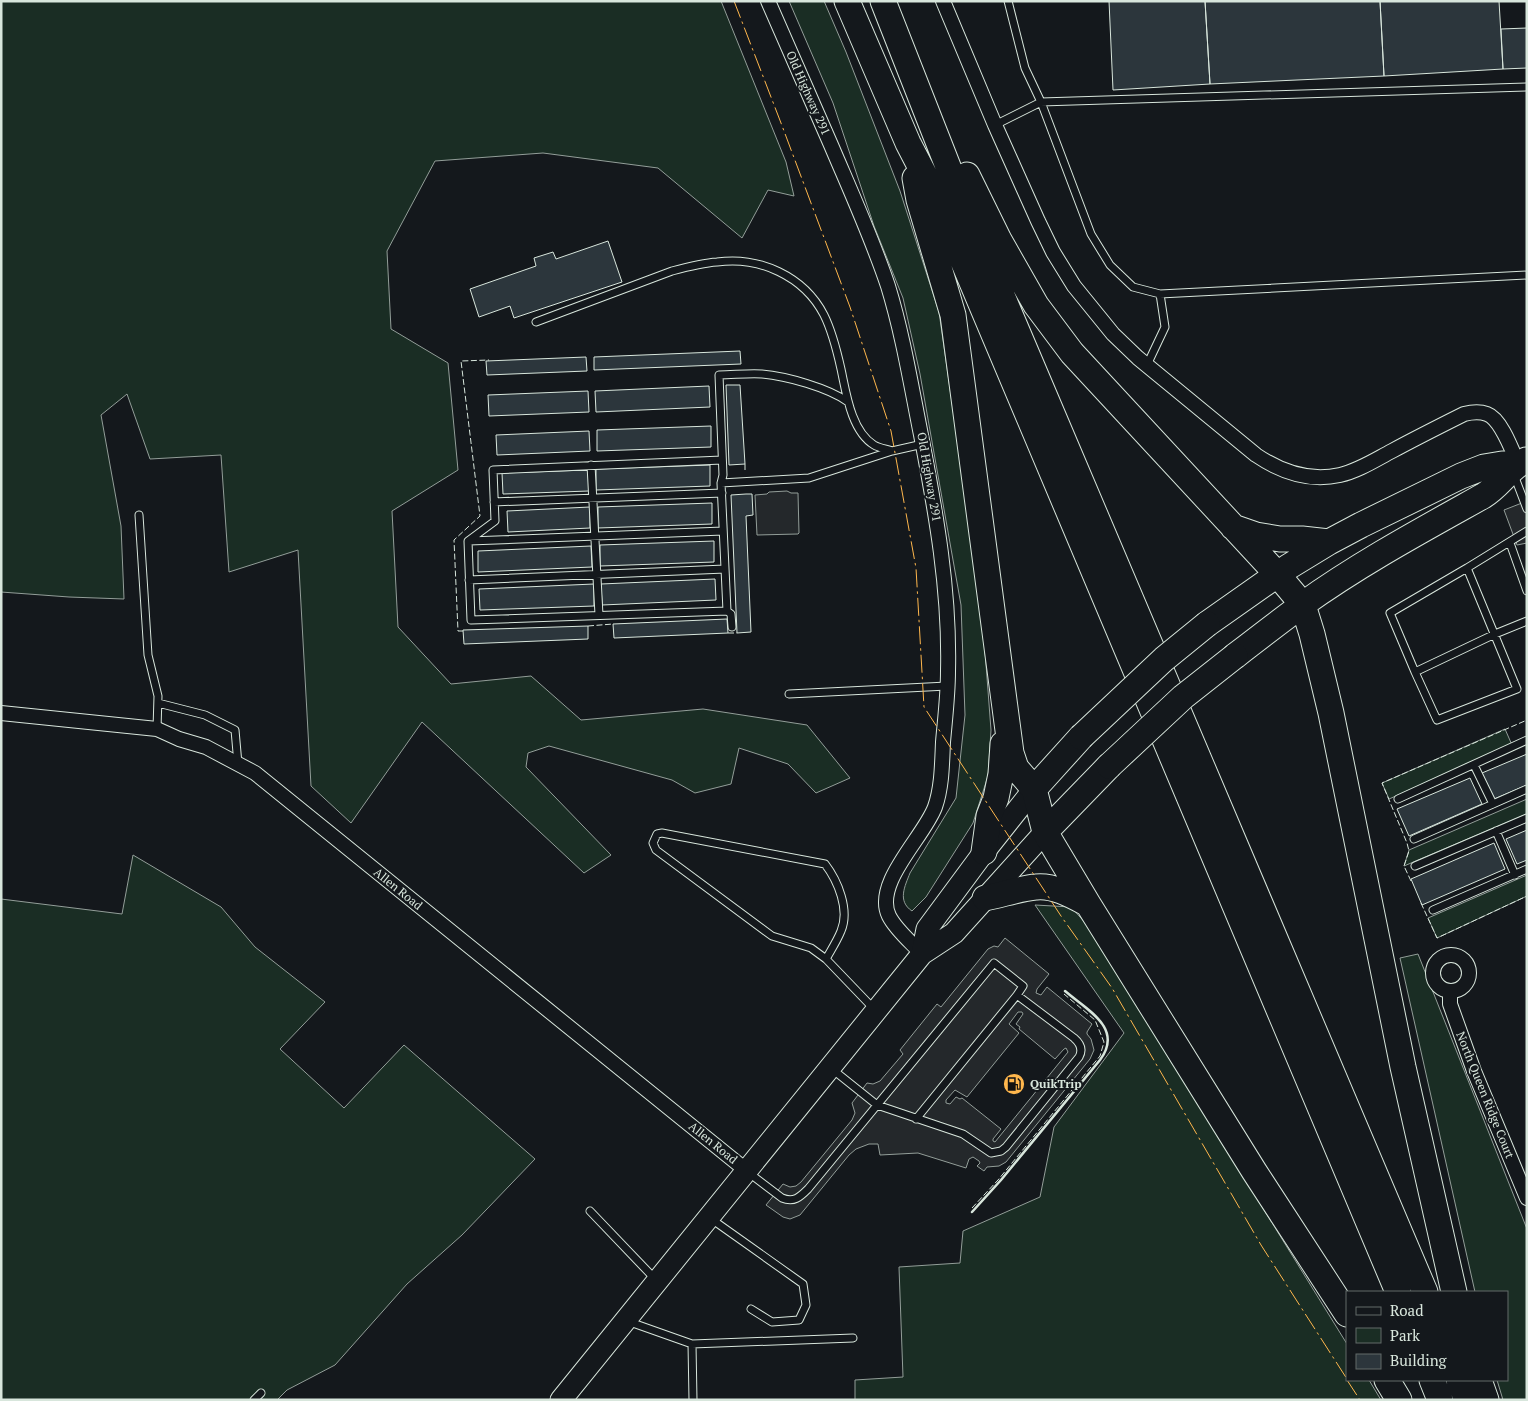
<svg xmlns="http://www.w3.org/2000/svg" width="1528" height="1401" font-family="'PT Serif',serif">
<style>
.green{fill:#1a2d24;stroke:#939e99}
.parking{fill:#24282b;stroke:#939e99;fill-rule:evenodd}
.building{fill:#2c363c;stroke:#d8e6dc}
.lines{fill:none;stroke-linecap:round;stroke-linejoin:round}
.lane-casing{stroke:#d8e6dc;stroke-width:9}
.street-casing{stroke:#d8e6dc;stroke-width:16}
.primary-casing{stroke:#d8e6dc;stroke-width:23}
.highway-casing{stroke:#d8e6dc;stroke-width:27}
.lane{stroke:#14181c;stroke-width:7}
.street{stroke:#14181c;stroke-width:14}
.primary{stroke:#14181c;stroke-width:21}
.highway{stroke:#14181c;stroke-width:25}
.highway-bridge-casing{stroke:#d8e6dc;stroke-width:27;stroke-linecap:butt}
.highway-bridge{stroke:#14181c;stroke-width:25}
.fence{stroke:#d8e6dc;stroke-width:1;stroke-dasharray:6 2.5;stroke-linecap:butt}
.wall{stroke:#d8e6dc;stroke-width:2.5}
.power{stroke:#ffb74d;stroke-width:1;stroke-dasharray:18 4 2.5 4;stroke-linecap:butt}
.labels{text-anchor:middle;stroke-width:4;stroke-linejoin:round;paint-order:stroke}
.street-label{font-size:12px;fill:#d8e6dc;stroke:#14181c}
.poi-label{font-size:12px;font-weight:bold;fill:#d8e6dc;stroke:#14181c;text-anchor:start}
</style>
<rect width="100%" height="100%" fill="#14181c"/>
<path class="green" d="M1 1H721L786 162 794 196 768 190 742 238 658 168 543 153 435 161 387 251 391 329 448 363 458 470 392 511 398 627 451 684 531 676 581 720 703 709 807 725 850 778 816 793 788 764 739 748 731 784 695 793 672 780 549 746 528 753 526 767 611 855 584 873 422 722 351 823 311 786 298 550 229 572 221 455 150 459 127 394 101 415 121 526 124 599 69 597 1 592Z
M789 1H824L846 52 900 191 939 312 982 612 991 730 988 776 973 823 926 897 912 911C897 901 905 886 910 873L956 798 965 715 961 605 920 374 903 298 874 226 833 103Z
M1505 729 1512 745 1389 799 1382 783Z
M1527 799V814L1404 866 1409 850Z
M133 855 221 907 255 947 325 1002 280 1049 344 1108 404 1045 535 1159 462 1235 407 1284 335 1365 287 1390 277 1400H1V899L122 914Z
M1527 875V896L1437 938 1428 918Z
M1035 905 1071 907 1089 927 1347 1344V1380H1369L1381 1400H855V1380L903 1377 899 1267 960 1263 963 1231 1040 1197 1054 1127 1124 1033Z
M1418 954 1527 1229V1400H1503L1497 1380H1507V1292H1475L1400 958Z"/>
<path class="parking" d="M787 491 791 493H798L799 533 798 534 757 535 755 495 767 494 769 492Z
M1527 501V543L1517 545 1504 510Z
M1005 938 1049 974 1037 989 1036 993 1041 995 1047 987 1092 1024 1087 1032V1034L1091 1039 1094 1050 1090 1059 1006 1162 999 1166 987 1167 984 1171 977 1166 980 1163 979 1161 973 1157 969 1159 966 1168 918 1153 880 1155 878 1144H869L856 1149 849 1155 800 1215 790 1219 783 1217 766 1205 783 1184 790 1187 796 1186 801 1182 852 1120 855 1113 852 1103 867 1083 873 1084 880 1081 903 1054 900 1050 937 1004 941 1007 988 949 994 946 998 947ZM1018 1012H1022L1023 1014 1016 1024 1020 1027 1019 1029 1055 1059 1064 1049 1066 1048 1068 1052 995 1142 993 1141V1139L1001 1129 962 1098 960 1099 956 1097 950 1104 946 1103V1100L955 1090 967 1097 1019 1033 1009 1024Z"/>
<path class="building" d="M1109 1H1205L1210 84 1113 90Z
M1205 1H1380L1384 76 1210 84Z
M1380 1H1499L1503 69 1384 76Z
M1527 28V68L1503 69 1501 29Z
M608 241 622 282 514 318 510 306 479 317 470 289 536 266 534 258 553 252 556 259Z
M740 351 741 364 594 370V357Z
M586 357 587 371 487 375 486 361Z
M726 385H740L745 464 729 465Z
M709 386 710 407 596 412 595 391Z
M588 391 589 412 489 416 488 395Z
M711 426V447L597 451V430Z
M589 431 590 451 497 455 496 435Z
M710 465V486L596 490V469Z
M588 470 589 491 503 494 502 473Z
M746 494H752L753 515 746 516 751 632 737 633 731 495Z
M712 503V524L598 528V507Z
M590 507V528L508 532 507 511Z
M714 541V562L600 566V545Z
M591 546 592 567 478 572V551Z
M715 579 716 600 602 605 601 584Z
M594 584V606L480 610 479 589Z
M727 619 728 633 614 638 613 624Z
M588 626V639L464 644 463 630Z
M1527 754V785L1494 799 1482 773Z
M1470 778 1482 804 1409 836 1397 809Z
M1527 830V860L1517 864 1506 839Z
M1494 843 1505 869 1422 905 1411 879Z"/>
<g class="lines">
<g class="lane-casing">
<path id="lane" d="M1008 1 1025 68 1041 102 1091 234 1110 265 1133 287 1160 294
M995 125 1041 102 1527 87
M536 322 672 271C687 267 702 263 717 262 759 256 804 276 824 315 832 331 837 351 841 369 846 392 851 431 874 445 879 448 886 449 892 451
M1147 365 1165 327 1160 294 1527 275
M722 460 493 470 495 521 468 541 471 620 727 611
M591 465 599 615
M1514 475 1527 509
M721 483 809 478 892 451 923 444
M494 502 722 493
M139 515 148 655 158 696 157 729
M469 541 723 531
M1510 543 1527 591
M1467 568 1517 689 1437 720 1415 672 1390 613 1467 568 1527 531
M469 580 725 569
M732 627 731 614 727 611 721 483 723 475 719 375C733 375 748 373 762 374 786 376 829 388 848 402
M1415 672 1495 634 1527 621
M789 694 947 686
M158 703 205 715 235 730 238 764
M1474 765 1493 804
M1398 799 1527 740
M1496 831 1515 875
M1414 839 1527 789
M1415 866 1527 818
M1433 910 1527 869
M826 959C831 950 837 941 841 931 850 910 838 881 825 864L662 833 657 834 653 843 656 850 772 936 811 948 826 959 874 1009
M832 1069 877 1105 963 1134 991 1153 1001 1151 1006 1147 1079 1057C1083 1050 1081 1044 1074 1038L1017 995 916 1119
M749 1173 782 1198C794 1203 800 1197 808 1189L994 963 1023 986 1017 995
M590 1211 656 1280
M710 1218 803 1284 806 1305 799 1320 772 1322 751 1309
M627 1321 692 1344 693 1400
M692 1344 853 1338
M254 1400 261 1393"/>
</g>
<g class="street-casing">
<path id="street" d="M768 1C789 49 810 97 831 145 851 192 872 238 888 286 903 335 911 385 921 435 936 513 950 591 948 671 948 695 945 719 943 742 942 764 942 787 935 807 924 837 873 883 889 916 896 930 911 942 922 954
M943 1 995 125 1038 221 1053 252 1074 286 1113 334 1138 358 1256 455C1281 472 1309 482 1340 475 1358 471 1375 460 1392 451 1416 438 1440 426 1464 414 1472 412 1479 411 1487 414 1501 419 1512 450 1518 464
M1 713 157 729 179 739 206 747 255 773 747 1171
M1433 973a18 18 0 1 1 36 0a18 18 0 1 1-36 0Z
M1450 992V1004L1474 1071 1527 1198"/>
</g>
<g class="primary-casing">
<path id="primary" d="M922 954 927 929 984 852 1034 789
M561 1400 922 954 954 933 1045 832"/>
</g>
<g class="highway-casing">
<path id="highway" d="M847 1 908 143 936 197 1398 1292
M883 1 958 192 1425 1292
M967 175 999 240 1036 305 1072 353 1277 574 1303 605 1312 634 1331 713 1403 1067 1454 1292
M915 178 919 200 953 315 1011 753 1016 768 1034 789 1045 832 1088 904 1254 1171 1347 1314
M1233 527 1256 535 1280 539H1302L1329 542
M1207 624 1288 567 1329 542 1361 525 1461 476 1484 467 1502 464H1518
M1235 656C1257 639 1279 622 1302 605 1359 564 1422 530 1483 496 1500 486 1509 468 1526 460
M1034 789 1081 737
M1045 832 1109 766
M984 852 989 816 996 798 1001 774 1003 744
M985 898C1001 895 1021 888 1036 887 1054 885 1073 896 1088 904
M1387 1380 1399 1400
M1432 1380 1440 1400
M1459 1380 1467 1400
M1479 1380 1486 1400"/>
</g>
<use href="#lane" class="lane"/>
<use href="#street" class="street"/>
<use href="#primary" class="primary"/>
<use href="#highway" class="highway"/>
<g class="highway-bridge-casing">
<path id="highway-bridge" d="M1081 737 1164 659 1207 624
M1109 766 1183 697 1235 656"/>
</g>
<use href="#highway-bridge" class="highway-bridge"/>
<path class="fence" d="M745 464V470
M588 626 613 624
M463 631H458L454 540 480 516 461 361 489 360
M728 633H737
M1411 881 1404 866 1409 851 1407 843 1382 783 1527 720
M1421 903 1437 938 1527 896
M972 1208 998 1180 1100 1056 1104 1042 1095 1020 1064 994"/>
<path class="wall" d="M972 1212 1001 1180 1100 1060C1124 1028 1087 1010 1065 991"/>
<path class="power" d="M734 1 781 123 850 307 891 431 916 568 924 707 1061 916 1112 988 1261 1245 1347 1379
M1347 1380 1360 1400"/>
</g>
<defs>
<g id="fuel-disc" transform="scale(1.125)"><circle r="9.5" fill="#ffb74d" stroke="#14181c"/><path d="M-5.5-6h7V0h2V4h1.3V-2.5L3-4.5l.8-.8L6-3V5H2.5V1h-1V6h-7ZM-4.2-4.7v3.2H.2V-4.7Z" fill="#111"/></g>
</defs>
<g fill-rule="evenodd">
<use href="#fuel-disc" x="1014" y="1084"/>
</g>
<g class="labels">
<g class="street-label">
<text transform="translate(808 93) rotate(66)" y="4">Old Highway 291</text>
<text transform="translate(929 477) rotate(80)" y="4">Old Highway 291</text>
<text transform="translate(398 889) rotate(39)" y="4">Allen Road</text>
<text transform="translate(1485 1095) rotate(68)" y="4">North Queen Ridge Court</text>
<text transform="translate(713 1143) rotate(39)" y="4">Allen Road</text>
</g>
<g class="poi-label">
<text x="1030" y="1088">QuikTrip</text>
</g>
</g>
<rect width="1528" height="1401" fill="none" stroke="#d8e6dc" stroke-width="5"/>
<rect x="1346" y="1291" width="162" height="90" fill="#14181c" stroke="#626a69"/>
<rect x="1356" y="1307" width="25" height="8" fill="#14181c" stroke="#626a69"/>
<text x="1390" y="1316" font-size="15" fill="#d8e6dc">Road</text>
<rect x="1356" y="1328" width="25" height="15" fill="#1a2d24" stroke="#626a69"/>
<text x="1390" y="1341" font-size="15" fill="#d8e6dc">Park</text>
<rect x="1356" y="1354" width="25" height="15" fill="#2c363c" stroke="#626a69"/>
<text x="1390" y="1366" font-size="15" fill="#d8e6dc">Building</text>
</svg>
